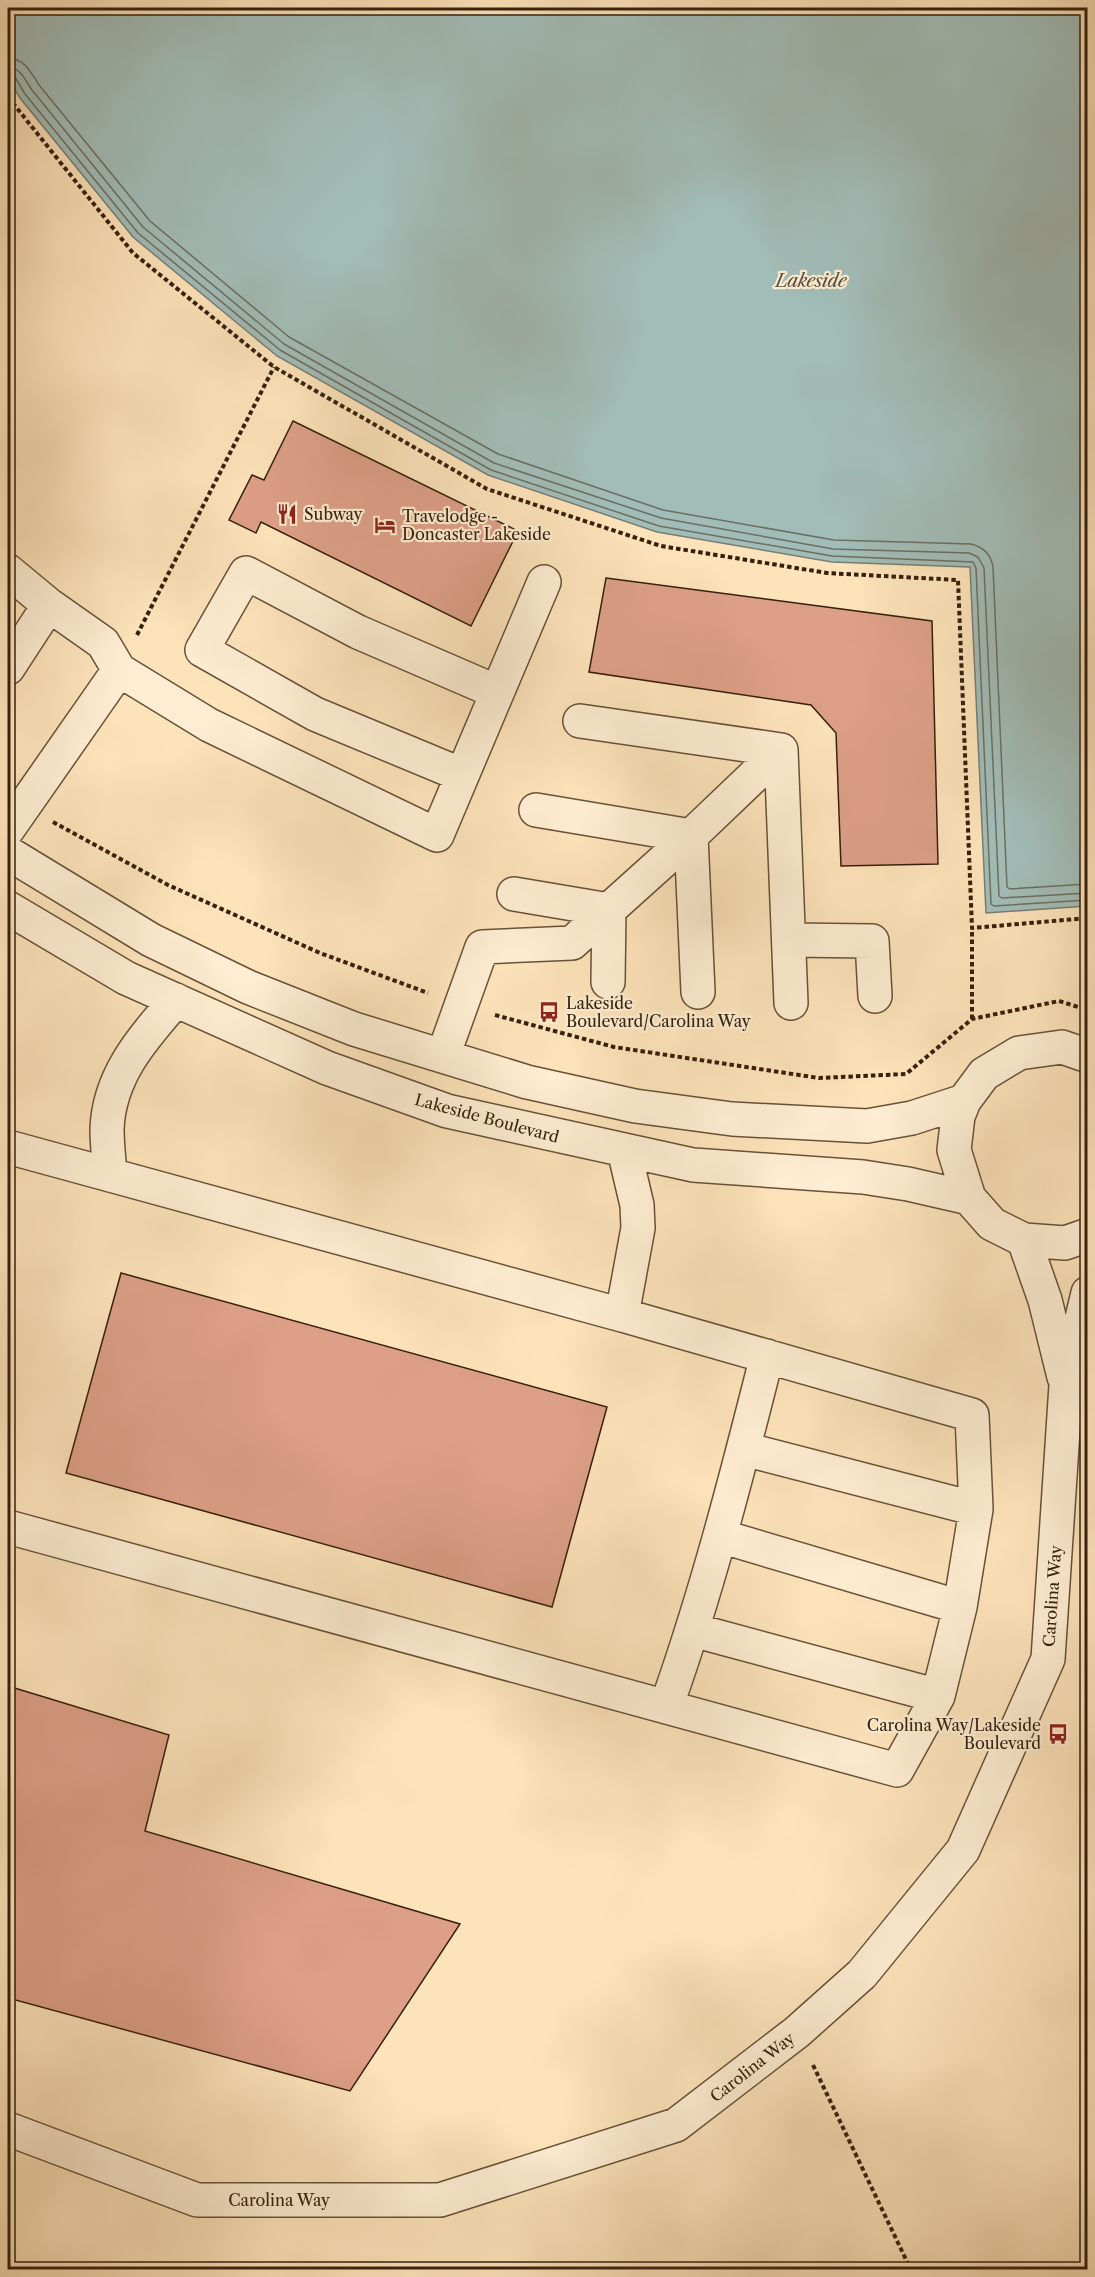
<svg xmlns="http://www.w3.org/2000/svg" width="1095" height="2277" font-family="'Libre Caslon Text',serif">
<style>
.water{fill:#a2bdb8;stroke:#777e74;stroke-width:1.5}
.lines{fill:none;stroke-linecap:round;stroke-linejoin:round}
.shore{stroke:#6c6e62;stroke-width:1.5}
.building{fill:#dd9f87;stroke:#36200d;stroke-width:1.5}
.minor-casing{stroke:#685138;stroke-width:36}
.path{stroke:#36200d;stroke-width:4;stroke-dasharray:4.5 3;stroke-linecap:butt}
.minor{stroke:#feedd2;stroke-width:33}
.labels{text-anchor:middle;stroke-width:4.5;stroke-linejoin:round;paint-order:stroke}
.poi-label{font-size:16px;fill:#36200d;stroke:#feedd2;text-anchor:start}
.street-label{font-size:16px;fill:#36200d;stroke:#feedd2}
.water-label{font-size:18px;font-style:italic;fill:#564f40;stroke:#feedd2}
</style>
<rect width="100%" height="100%" fill="#fde3ba"/>
<filter id="stains"><feTurbulence type="fractalNoise" baseFrequency=".00333" numOctaves="4"/><feColorMatrix values="0 0 0 0 .2 0 0 0 0 .09 0 0 0 0 .02 0 0 0 .5 -.17"/></filter>
<radialGradient id="worn" r=".72"><stop offset=".6" stop-color="#630" stop-opacity="0"/><stop offset="1" stop-color="#630" stop-opacity=".3"/></radialGradient>
<path class="water" d="M8 8H1087V906L986 913 970 567 832 562 657 532 488 475 277 356 133 237 20 98 8 77Z"/>
<g class="lines">
<path class="shore" d="M8 58C25 59 30 71 39 85L150 221 289 337 498 454 663 510 834 540 971 544C983 547 991 554 993 567L1007 887 1010 889 1088 884
M8 67C21 68 25 80 32 90L143 227 284 344 494 463 661 518 833 549 969 553 978 557 984 568 999 896 1002 898 1088 893
M8 75 15 77 25 94 138 233 280 350 491 470 659 526 832 556 973 562 976 568 991 904 994 906 1088 900"/>
</g>
<path class="building" d="M293 421 518 531 471 626 261 522 256 533 229 520 252 475 264 480Z
M606 578 932 621 938 864 841 866 836 733 811 705 589 672Z
M121 1273 607 1407 552 1607 66 1473Z
M8 1686 169 1735 145 1831 460 1924 350 2091 8 1998Z"/>
<g class="lines">
<g class="minor-casing">
<path id="minor" d="M8 571 49 605 8 668
M49 605 103 643 119 670 209 725 437 835 544 582
M580 721 781 750
M781 750 791 1003
M462 775 315 714 202 650 246 573 358 632 497 692
M536 810 691 836 698 992
M8 829 119 670
M8 853 151 940 248 987 354 1029 527 1082 635 1106 732 1119 867 1126 912 1118 964 1101
M514 894 609 910 608 982
M8 908 126 978 327 1068 447 1111 693 1165 863 1177 908 1184 969 1198
M789 940 872 941 875 996
M443 1056 482 947 572 943 691 836 781 750
M1088 1056 1062 1047 1019 1053 984 1074 964 1101 958 1116 954 1150 969 1198 992 1224 1024 1240 1065 1243 1088 1235
M8 1147 622 1315
M110 1175C109 1160 107 1144 107 1129 109 1075 143 1038 176 1000
M1024 1240 1045 1300 1064 1377
M744 1449 976 1509
M8 1527 897 1770 938 1696 960 1607 976 1509 972 1415 622 1315 638 1228 637 1205 624 1150
M720 1536 960 1607
M693 1630 938 1696
M666 1707C707 1592 737 1475 767 1356
M8 2129 197 2200H440L676 2125 797 2032 862 1974 963 1850 1048 1659 1066 1385 1088 1293"/>
</g>
<path class="path" d="M8 97 133 253 274 367 487 489 661 546 827 573 958 580 972 928 1088 918
M137 635 274 367
M53 822 168 885 320 953 428 993
M495 1015 614 1047 819 1078 906 1074 972 1019 1059 1001 1088 1010
M972 1019V928
M813 2065 911 2270"/>
<use href="#minor" class="minor"/>
</g>
<defs>
<g id="restaurant-bare" transform="scale(1.62)"><path d="M-5-6h1v4h1v-4h1v4h1v-4h1v5L-1.5 .5V6h-2V.5L-5-1ZM5-6V6H3V1.5H1.5Q1.5-4 5-6Z" fill="#8f2418" stroke="#feedd2" stroke-width="2.5" paint-order="stroke"/></g>
<g id="hotel-bare" transform="scale(1.62)"><path d="M-6-4.5h1.5V1H6V5H4.5V3h-9V5H-6ZM-4 0a1.8 1.8 0 1 1 3.6 0ZM.5 0V-2.5h3Q6-2.5 6 0Z" fill="#8f2418" stroke="#feedd2" stroke-width="2.5" paint-order="stroke"/></g>
<g id="bus-bare" transform="scale(1.62)"><path d="M-5-6H5V4H4V6H2V4H-2V6H-4V4H-5ZM-3.5-4V0h7V-4ZM-3.5 1.2v1.5H-2V1.2ZM2 1.2v1.5H3.5V1.2Z" fill="#8f2418" stroke="#feedd2" stroke-width="2.5" paint-order="stroke"/></g>
</defs>
<g fill-rule="evenodd">
<use href="#restaurant-bare" x="287" y="514"/>
<use href="#hotel-bare" x="385" y="525"/>
<use href="#bus-bare" x="549" y="1012"/>
<use href="#bus-bare" x="1058" y="1734"/>
</g>
<g class="labels">
<g class="poi-label">
<text x="304" y="520">Subway</text>
<text x="402" y="522">Travelodge -<tspan x="402" dy="18">Doncaster Lakeside</tspan></text>
<text x="566" y="1009">Lakeside<tspan x="566" dy="18">Boulevard/Carolina Way</tspan></text>
<text x="1041" y="1731" text-anchor="end">Carolina Way/Lakeside<tspan x="1041" dy="18">Boulevard</tspan></text>
</g>
<g class="street-label">
<text transform="translate(487 1118) rotate(15)" y="6">Lakeside Boulevard</text>
<text transform="translate(1052 1596) rotate(-86)" y="6">Carolina Way</text>
<text transform="translate(752 2067) rotate(-38)" y="6">Carolina Way</text>
<text x="279" y="2206">Carolina Way</text>
</g>
<g class="water-label">
<text x="811" y="287">Lakeside</text>
</g>
</g>
<rect width="1095" height="2277" fill="none" stroke="#fde3ba" stroke-width="30"/>
<rect x="9" y="9" width="1077" height="2259" fill="none" stroke="#36200d" stroke-width="3"/>
<rect x="15" y="15" width="1065" height="2247" fill="none" stroke="#36200d" stroke-width="1.5"/>
<rect width="100%" height="100%" filter="url(#stains)"/>
<rect width="100%" height="100%" fill="url(#worn)"/>
</svg>
